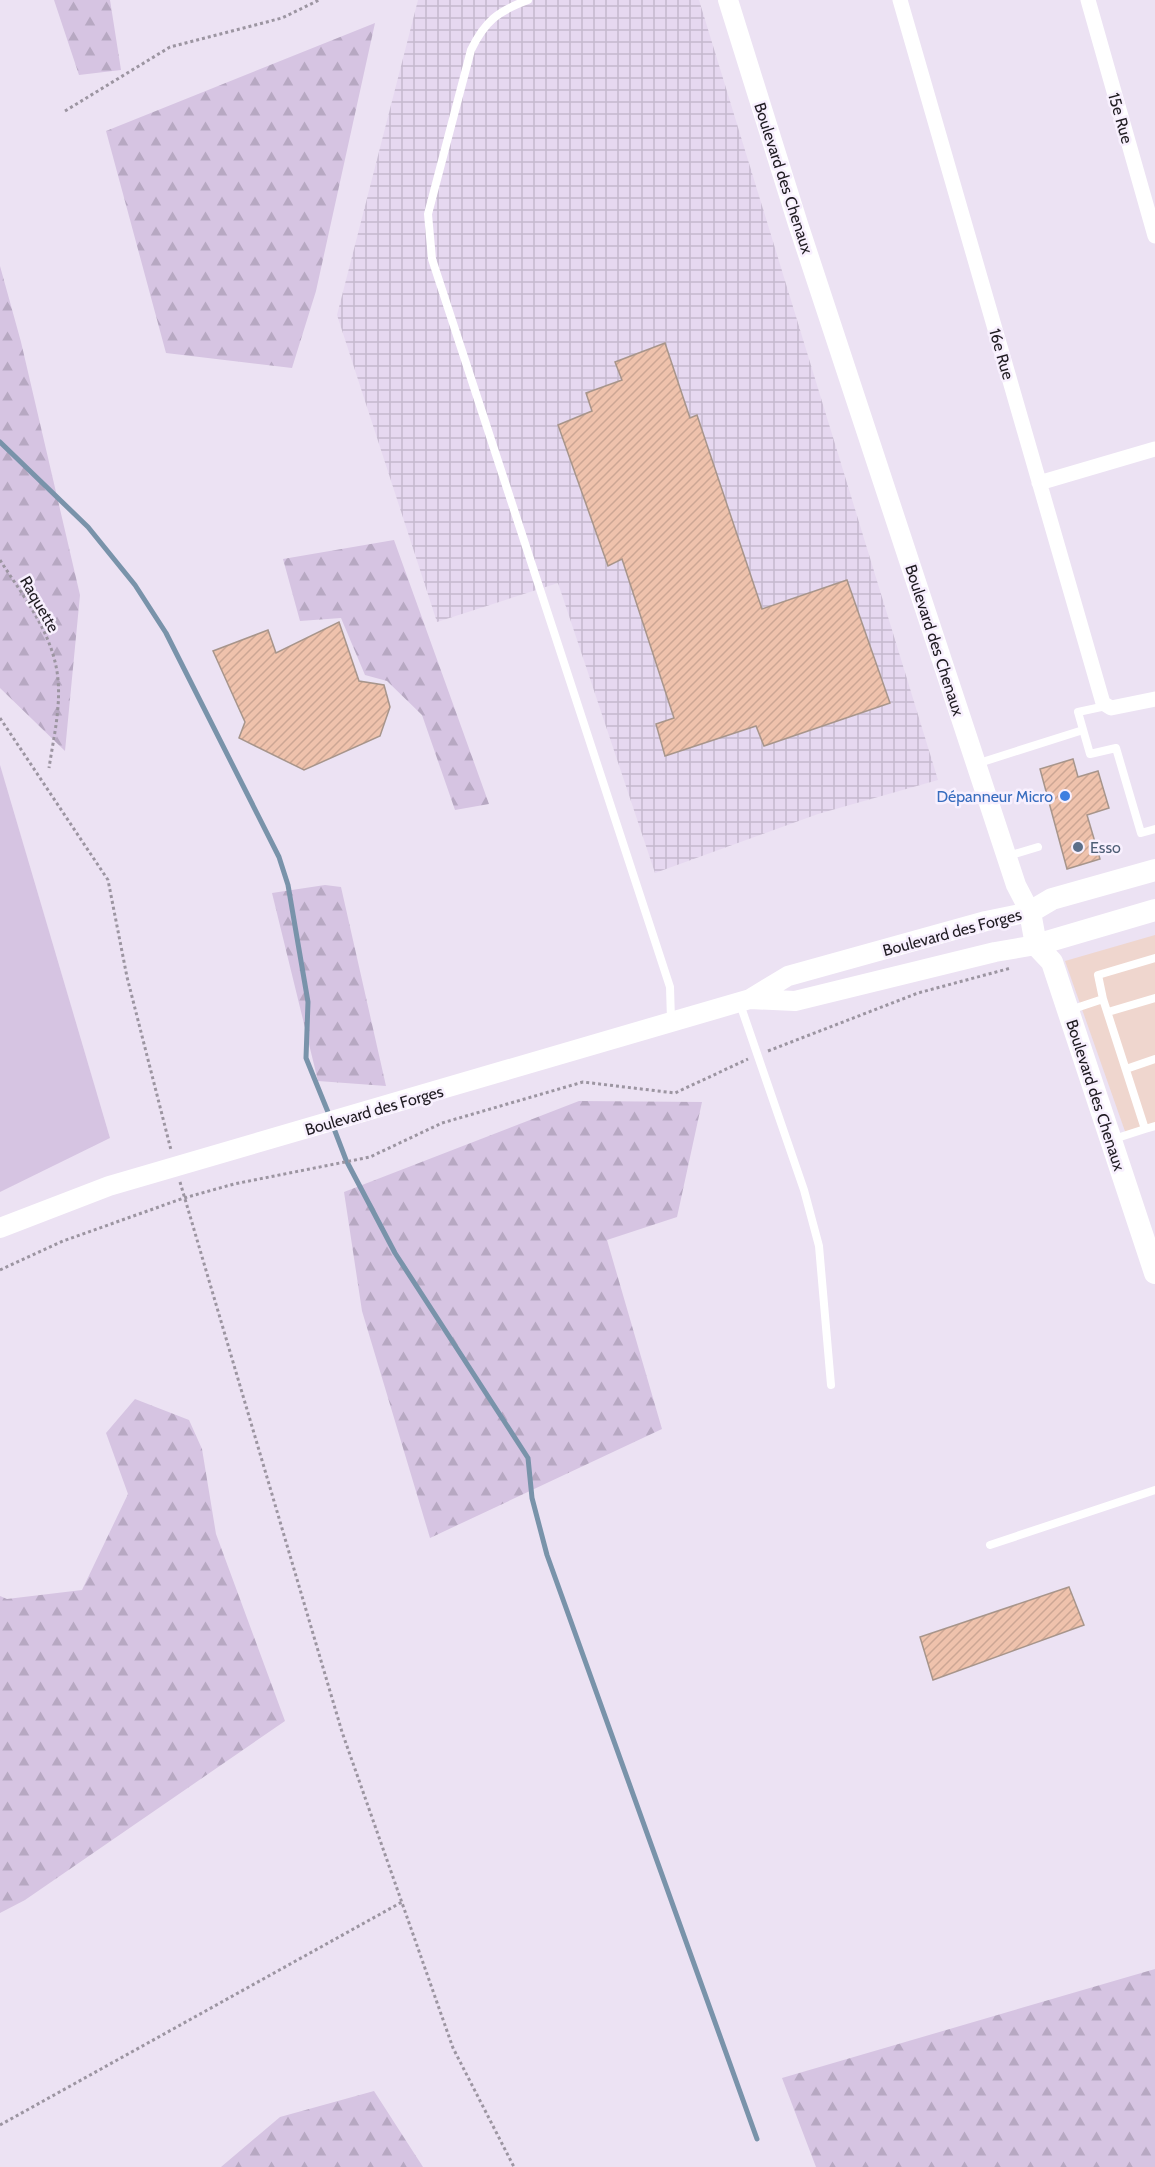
<svg xmlns="http://www.w3.org/2000/svg" width="1155" height="2167" font-family="Cabin,sans-serif">
<style>
.commercial{fill:#efd6ce}
.industrial{fill:url(#industrial-grid)}
.grass{fill:#d6c4e2}
.forest{fill:url(#forest-firs)}
.lines{fill:none;stroke-linecap:round;stroke-linejoin:round}
.stream{stroke:#7993aa;stroke-width:5}
.building{fill:url(#building-hatch);stroke:#a7958b;stroke-width:1.5}
.path{stroke:#9c95a1;stroke-width:3;stroke-dasharray:3 3;stroke-linecap:butt}
.service{stroke:#fff;stroke-width:8}
.minor{stroke:#fff;stroke-width:15}
.tertiary{stroke:#fff;stroke-width:20}
.secondary{stroke:#fff;stroke-width:22}
.shop-dot{fill:#3f7fe0;stroke:#f8f0fe;stroke-width:2}
.service-dot{fill:#5c6f8a;stroke:#f8f0fe;stroke-width:2}
.labels{text-anchor:middle;stroke-width:5;stroke-linejoin:round;paint-order:stroke}
.street-label{font-size:16px;fill:#1f1b21;stroke:#f8f0fe}
.shop-label{font-size:16px;fill:#366cbe;stroke:#f8f0fe;text-anchor:end}
.service-label{font-size:16px;fill:#4e5e75;stroke:#f8f0fe;text-anchor:start}
</style>
<defs>
<pattern id="industrial-grid" width="8" height="8" patternUnits="userSpaceOnUse" patternTransform="scale(1.5)"><rect width="8" height="8" fill="#e6d8f0"/><path d="M0 4h8M4 0v8" fill="none" stroke="#c5b9ce"/></pattern>
<pattern id="forest-firs" width="22" height="20" patternUnits="userSpaceOnUse" patternTransform="scale(1.5)"><rect width="22" height="20" fill="#d6c4e2"/><path d="M5 1l3.5 6h-7zM16 11l3.5 6h-7z" fill="#b7a8c2"/></pattern>
<pattern id="building-hatch" width="6" height="6" patternUnits="userSpaceOnUse" patternTransform="scale(1.5)"><rect width="6" height="6" fill="#efc2ac"/><path d="M-1 1l2-2M0 6l6-6M5 7l2-2" fill="none" stroke="#cca694"/></pattern>
</defs>
<rect width="100%" height="100%" fill="#ece2f3"/>
<path class="commercial" d="M1155 935V1129L1127 1137 1065 961Z"/>
<path class="industrial" d="M418 0H699L938 780 818 814 655 873 558 583 437 622 337 315Z"/>
<path class="grass" d="M0 765 110 1138 0 1192Z"/>
<path class="forest" d="M54 0H110L121 70 79 75Z
M375 23 316 291 292 368 166 353 106 131Z
M0 266 21 342 80 595 65 751 0 688Z
M394 540 489 804 455 810 422 715 387 681 365 675 341 618 300 621 283 559Z
M325 885 341 887 386 1086 318 1081 272 893Z
M579 1101 702 1102 677 1217 607 1240 662 1429 430 1538 362 1311 344 1192Z
M135 1399 189 1420 202 1449 216 1534 285 1721 25 1900 0 1913V1596L7 1599 82 1590 128 1494 106 1433Z
M1155 1969V2167H816L782 2078Z
M374 2091 423 2167H221L280 2117Z"/>
<g class="lines">
<path class="stream" d="M0 442 88 527 135 585 166 633 279 857 288 885 308 1002 306 1058 330 1117
M333 1126 346 1160 395 1253 528 1458 532 1498 547 1555 757 2139"/>
</g>
<path class="building" d="M665 343 690 418 697 415 762 609 847 580 890 703 764 746 756 726 665 756 656 724 674 718 622 559 608 566 558 425 592 411 586 393 622 380 615 362Z
M339 622 359 681 384 685 390 707 380 736 304 770 239 738 245 722 213 651 268 630 276 653Z
M1073 759 1078 777 1098 771 1109 808 1087 815 1100 859 1067 869 1040 769Z
M1069 1587 1084 1625 933 1680 920 1637Z"/>
<g class="lines">
<path class="path" d="M65 111 170 47 282 18 319 0
M0 560C21 593 48 627 56 666 63 699 54 735 49 768
M0 718 108 880 127 977 171 1150
M768 1051 918 993 1011 968
M180 1182 342 1732 453 2048 514 2167
M0 1270 63 1241 184 1198 234 1184 370 1157 442 1123 583 1082 675 1093 748 1059
M0 2125 402 1902"/>
<path class="service" d="M528 0C498 11 485 21 471 50L428 214 432 259 670 987 671 1020
M1106 706 1078 712 1090 754 1116 748 1141 833 1155 829
M976 764 1083 730
M1008 856 1038 847
M1103 999 1098 975 1155 958
M740 1004 804 1190 819 1246 831 1385
M1070 1010 1103 999 1145 1129 1114 1139
M1108 1012 1155 998
M1126 1069 1155 1059
M1145 1129 1155 1126
M990 1545 1155 1490"/>
<path class="minor" d="M900 0 1103 703 1111 708 1155 699
M1088 0 1155 236
M1039 483 1155 449"/>
<path class="tertiary" d="M750 999 795 1001 995 952 1036 945
M0 1228 109 1186 750 999 788 976 986 921 1030 912 1016 885 798 224 728 0"/>
<path class="secondary" d="M1155 870 1052 899 1030 912 1036 945 1052 962 1155 1273
M1036 945 1155 910"/>
</g>
<circle class="shop-dot" cx="1065" cy="796" r="6"/>
<circle class="service-dot" cx="1078" cy="847" r="6"/>
<g class="labels">
<g class="street-label">
<text transform="translate(1121 118) rotate(74)" y="6">15e Rue</text>
<text transform="translate(784 178) rotate(72)" y="6">Boulevard des Chenaux</text>
<text transform="translate(1002 354) rotate(74)" y="6">16e Rue</text>
<text transform="translate(40 604) rotate(60)" y="6">Raquette</text>
<text transform="translate(935 640) rotate(72)" y="6">Boulevard des Chenaux</text>
<text transform="translate(952 932) rotate(-15)" y="6">Boulevard des Forges</text>
<text transform="translate(1096 1095) rotate(72)" y="6">Boulevard des Chenaux</text>
<text transform="translate(374 1110) rotate(-16)" y="6">Boulevard des Forges</text>
</g>
<g class="shop-label">
<text x="1053" y="802">Dépanneur Micro</text>
</g>
<g class="service-label">
<text x="1090" y="853">Esso</text>
</g>
</g>
</svg>
